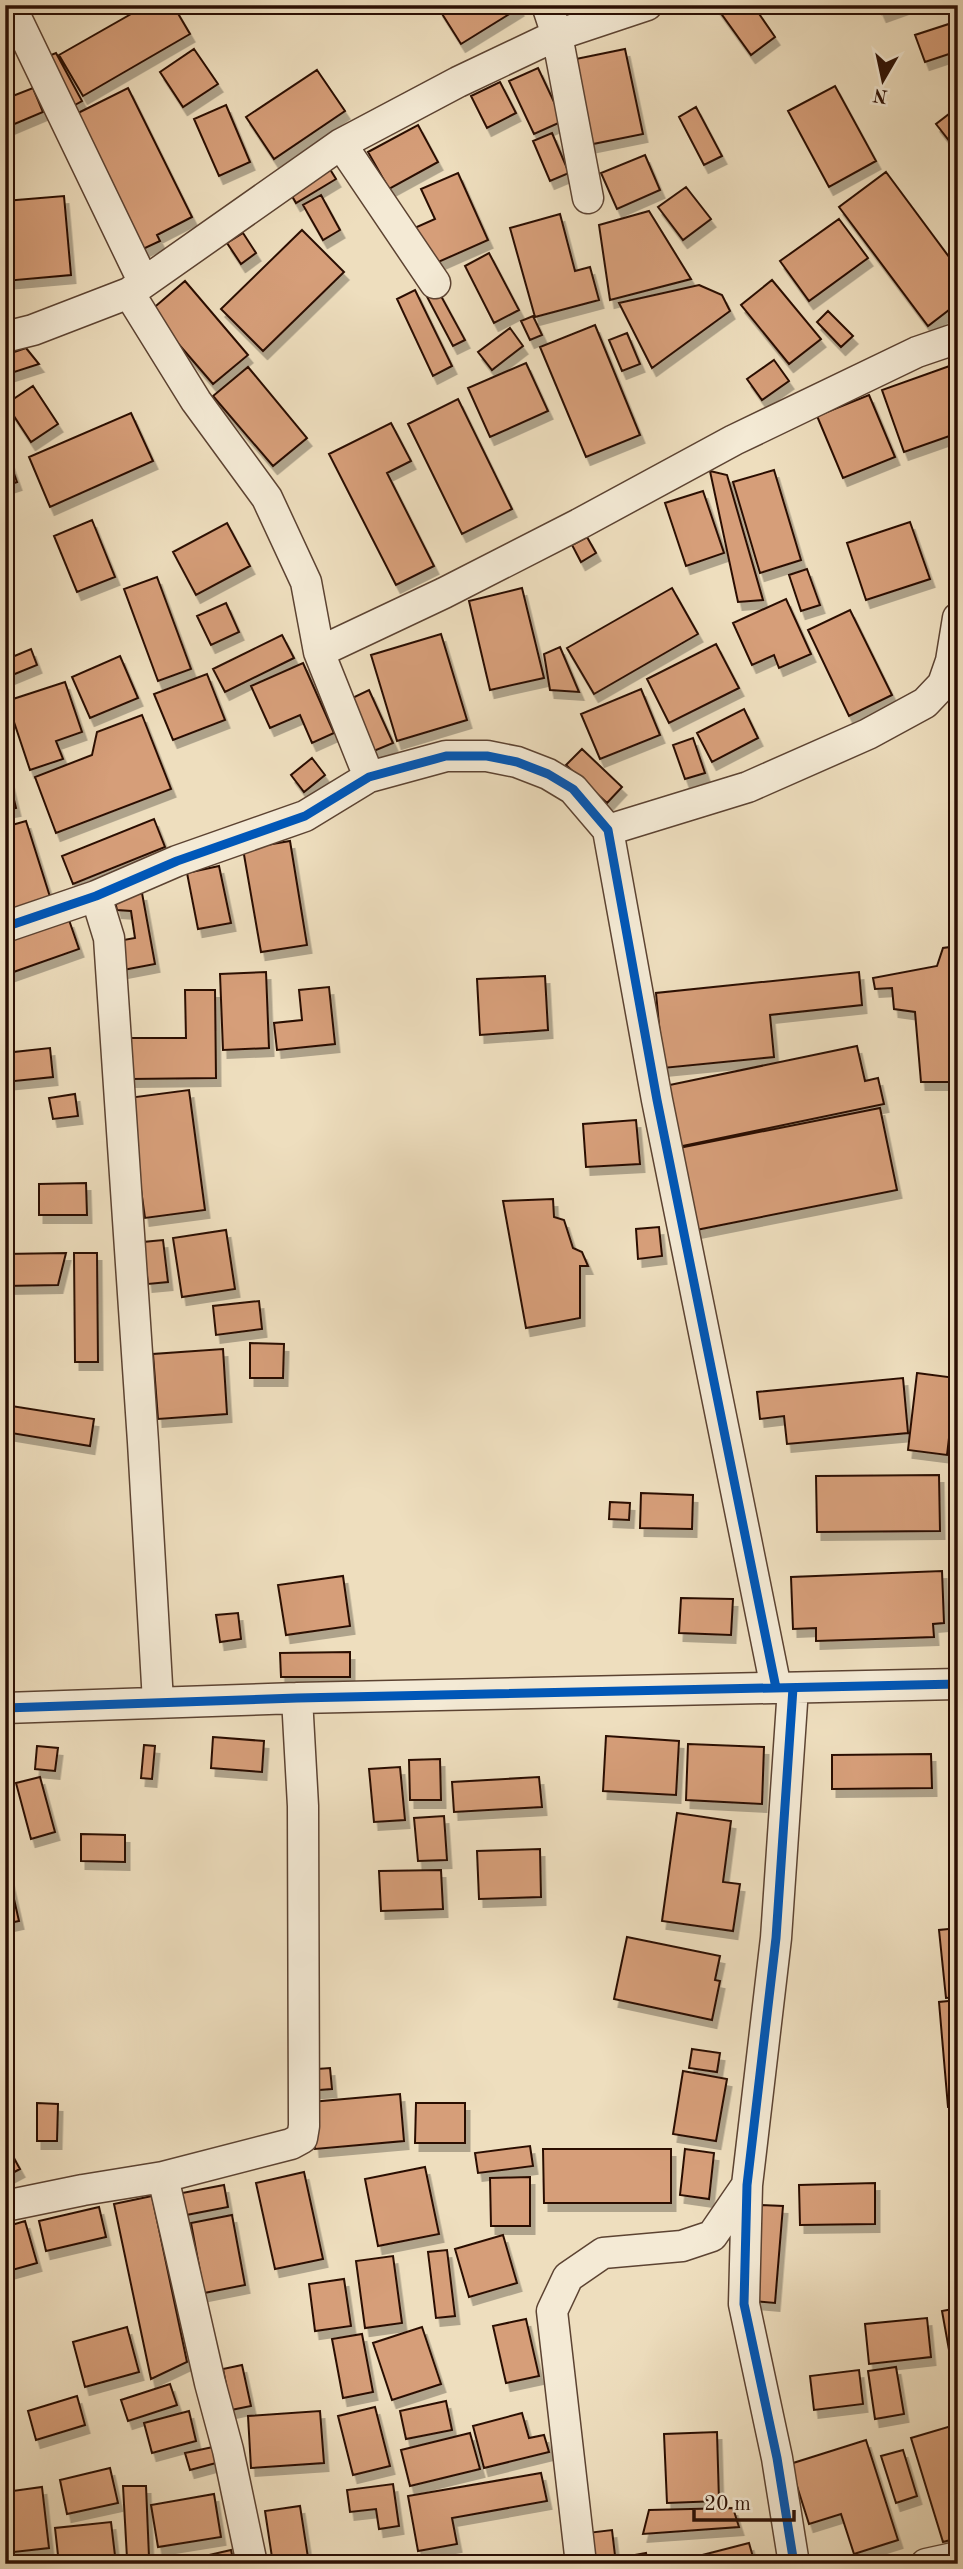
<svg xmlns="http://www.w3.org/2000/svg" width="963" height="2569" font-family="'Old Standard TT',serif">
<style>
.building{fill:#d69e79;stroke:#2b0f04;stroke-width:2;filter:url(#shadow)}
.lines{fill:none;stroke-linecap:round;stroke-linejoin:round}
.street-casing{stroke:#5c4332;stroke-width:33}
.street{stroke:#f4ead5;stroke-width:30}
.cycleway-casing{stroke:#f4ead5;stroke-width:13}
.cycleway{stroke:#0057b8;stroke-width:9}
</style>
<defs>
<filter id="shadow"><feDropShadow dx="4.5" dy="8" stdDeviation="0" flood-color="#0004"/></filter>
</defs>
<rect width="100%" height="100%" fill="#eedebe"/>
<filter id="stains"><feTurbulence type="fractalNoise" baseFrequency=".00286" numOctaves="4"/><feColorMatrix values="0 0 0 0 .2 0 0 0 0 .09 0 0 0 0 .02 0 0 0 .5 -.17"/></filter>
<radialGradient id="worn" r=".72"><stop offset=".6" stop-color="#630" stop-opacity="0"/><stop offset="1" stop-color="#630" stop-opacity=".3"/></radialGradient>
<path class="building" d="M147 5H173L190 34 83 96 59 55Z
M445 5H517L519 8 461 44 439 9Z
M715 5H753L775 37 751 55Z
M878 5H907L882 14Z
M958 21V51L925 62 915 35Z
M194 49 218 84 183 107 160 72Z
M625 49 643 134 588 145 571 60Z
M56 53 82 101 73 106 46 57Z
M538 68 563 121 534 134 509 81Z
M317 70 345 111 274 159 246 117Z
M500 82 516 113 487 128 471 96Z
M835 86 876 161 829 187 788 111Z
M33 88 43 112 5 128V99Z
M128 88 192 217 157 235 160 241 143 249 76 114Z
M226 105 250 162 219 176 194 119Z
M696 107 722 156 704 165 679 117Z
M958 107V152L936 124Z
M418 125 438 162 389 189 368 152Z
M552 133 569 173 550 181 533 141Z
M645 155 660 190 617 209 601 173Z
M328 166 336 179 296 203 288 189Z
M886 172 958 269V303L928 326 839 207Z
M458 173 488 240 427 267 410 230 435 219 421 189Z
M686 187 711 219 683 240 658 207Z
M321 195 340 230 323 240 303 205Z
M64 196 71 275 5 281V201Z
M649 211 691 279 610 300 599 225Z
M560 214 575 271 590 267 599 300 535 317 510 228Z
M839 219 868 258 809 301 780 261Z
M302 230 344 272 263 351 221 309Z
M243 233 256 253 241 264 227 243Z
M489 253 519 310 494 323 465 266Z
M772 280 821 339 789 364 741 305Z
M185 281 248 355 213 384 150 311Z
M435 285 465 340 453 346 424 291Z
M699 285 722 295 730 311 652 368 619 303Z
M415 290 452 366 433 376 397 299Z
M828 311 853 336 841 347 817 322Z
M533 316 542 335 530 340 521 321Z
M595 325 640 435 586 457 540 347Z
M510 328 523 346 492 370 478 352Z
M627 333 640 364 622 371 609 340Z
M26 348 39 364 5 375V355Z
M774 360 789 381 762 400 747 379Z
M526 363 548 411 490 437 468 388Z
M958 363V433L904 452 882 390Z
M248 367 307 438 273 466 213 396Z
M33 386 58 424 31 442 6 404Z
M869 395 895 457 843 478 817 416Z
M458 399 512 509 462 534 408 424Z
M131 413 153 461 50 507 29 457Z
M391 423 411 461 387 473 434 566 396 585 329 454Z
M7 454 17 482 5 486V456Z
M774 470 801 560 760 573 733 482Z
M710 471 727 475 763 600 738 602Z
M703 491 724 553 686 566 665 503Z
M92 520 115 577 77 592 54 536Z
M910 522 930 579 866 600 847 543Z
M227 523 250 566 196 595 173 552Z
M587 537 596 553 581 562 572 545Z
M807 569 820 605 801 611 789 575Z
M157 577 191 669 158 681 124 589Z
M522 588 544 678 490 690 469 601Z
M672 588 698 634 594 694 567 648Z
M786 599 811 654 779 668 774 655 752 665 733 623Z
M226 603 239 632 211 645 197 616Z
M850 610 892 695 849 716 808 630Z
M441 634 467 720 397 741 371 655Z
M282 635 294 658 225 692 213 669Z
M716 644 739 688 669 723 647 679Z
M560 647 579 692 550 690 544 654Z
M31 649 37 665 5 678V660Z
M120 656 138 698 90 718 72 677Z
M303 663 334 733 312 743 300 715 270 728 251 686Z
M207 674 225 720 173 740 154 694Z
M65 682 82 732 56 741 63 759 30 770 7 701Z
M641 689 660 735 600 759 581 714Z
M369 690 393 743 369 753 346 701Z
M744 709 758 738 712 762 697 733Z
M142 715 171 789 56 833 35 777 92 755 97 732Z
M693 738 705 773 685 779 673 745Z
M582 749 622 787 607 803 566 765Z
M312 758 325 775 304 792 291 775Z
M5 763 16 808 5 810Z
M154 819 165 847 73 884 62 856Z
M26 821 51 900 5 912V827Z
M290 841 307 945 261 952 243 849Z
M219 866 231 923 198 929 187 873Z
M142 893 155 964 123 970 118 941 135 938 131 911 117 910 114 897Z
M69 920 79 949 5 975V942Z
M958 946V1082H921L915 1012 894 1009 892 988 875 989 873 978 937 966 943 948Z
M266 972 269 1048 223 1050 220 974Z
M859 972 862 1005 770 1015 774 1057 663 1068 656 993Z
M545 976 548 1030 480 1035 477 979Z
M329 987 335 1044 277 1050 274 1023 302 1020 299 990Z
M185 990H215L216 1078 130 1079 129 1038H186Z
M857 1046 865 1081 878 1078 884 1104 673 1148 660 1087Z
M50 1048 53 1077 5 1082V1053Z
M189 1090 205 1210 145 1218 128 1098Z
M75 1094 78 1116 53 1119 49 1098Z
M880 1108 897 1190 691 1231 674 1149Z
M636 1120 640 1164 586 1167 583 1124Z
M86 1183 87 1215H39V1184Z
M553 1199 554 1217 564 1220 573 1248 582 1252 588 1266H580V1318L526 1328 503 1201Z
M659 1227 662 1256 638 1259 636 1229Z
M226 1230 235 1289 182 1297 173 1238Z
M163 1240 168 1282 148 1284 143 1242Z
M66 1253 58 1285 5 1286V1254Z
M74 1253H97L98 1362H75Z
M259 1301 262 1329 216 1335 213 1306Z
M250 1343 284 1344 283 1378H250Z
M223 1349 227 1414 158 1419 153 1354Z
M917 1373 956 1378 947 1455 908 1450Z
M903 1378 908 1433 787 1444 784 1416 760 1419 757 1392Z
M5 1405 94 1419 90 1446 5 1432Z
M939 1475 940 1531 817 1532 816 1476Z
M641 1493 693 1495 692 1529 640 1528Z
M610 1502 630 1503 629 1520 609 1519Z
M942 1571 944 1623 933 1624 934 1637 816 1641V1628L793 1629 791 1577Z
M343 1576 350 1626 286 1635 278 1585Z
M681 1598 733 1599 731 1635 679 1633Z
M238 1613 241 1639 220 1642 216 1615Z
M350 1652V1677H281L280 1653Z
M606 1736 679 1741 676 1795 603 1791Z
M213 1737 264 1741 262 1772 211 1768Z
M688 1744 764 1747 762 1804 686 1800Z
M144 1745 155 1746 152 1779 141 1778Z
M37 1746 58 1748 55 1771 35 1769Z
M931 1754 932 1788 832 1789V1755Z
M440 1759 441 1800H410L409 1760Z
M400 1767 405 1820 374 1822 369 1769Z
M40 1777 55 1832 31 1839 16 1783Z
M539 1777 542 1807 454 1812 452 1782Z
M677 1813 731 1821 723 1882 740 1884 733 1931 662 1921Z
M444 1816 447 1860 418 1861 414 1818Z
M81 1834 125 1835V1862L81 1861Z
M540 1849 541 1897 479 1899 477 1851Z
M5 1860 19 1921 5 1924Z
M441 1870 443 1909 381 1911 379 1871Z
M958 1928V1997L946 1998 939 1930Z
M627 1937 720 1956 715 1980 720 1981 712 2020 614 1999Z
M958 2000V2106L948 2107 939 2002Z
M692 2049 720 2053 717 2072 689 2068Z
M330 2068 332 2089 306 2091 304 2070Z
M683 2071 727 2079 716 2141 673 2134Z
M400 2094 404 2141 315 2149 311 2102Z
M37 2103 58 2104 57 2141H37Z
M416 2103H465V2143H415Z
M530 2146 533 2166 478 2173 475 2153Z
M543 2149H671V2203H544Z
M685 2149 714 2153 709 2199 680 2195Z
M10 2151 20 2169 5 2177V2154Z
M425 2167 439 2234 378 2246 365 2179Z
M304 2172 323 2259 275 2269 256 2183Z
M530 2177V2226H491L490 2178Z
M875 2183V2224L800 2225 799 2185Z
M224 2185 228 2207 181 2216 177 2194Z
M152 2196 187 2362 151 2379 114 2204Z
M761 2205 783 2206 775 2303 754 2301Z
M99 2207 106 2237 46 2251 39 2221Z
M232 2215 245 2285 204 2293 191 2223Z
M25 2221 37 2263 5 2272V2227Z
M503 2235 517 2283 469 2297 455 2249Z
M447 2250 455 2316 436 2318 428 2252Z
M393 2256 402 2323 365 2328 356 2261Z
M344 2279 351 2326 315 2331 309 2284Z
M958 2308V2349L949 2350 942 2311Z
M927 2318 931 2357 869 2364 865 2324Z
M526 2319 539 2376 506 2383 493 2326Z
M127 2327 139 2372 85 2387 73 2342Z
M422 2327 441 2384 392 2400 373 2343Z
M362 2334 373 2392 343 2398 332 2339Z
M242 2365 251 2406 231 2410 223 2369Z
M896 2367 904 2414 875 2419 868 2371Z
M859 2370 863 2404 814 2410 810 2376Z
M170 2384 177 2405 128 2421 121 2400Z
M77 2396 85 2425 36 2440 28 2411Z
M446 2401 452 2430 406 2439 400 2411Z
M375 2407 390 2466 353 2475 338 2416Z
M189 2411 196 2441 152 2453 144 2423Z
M320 2411 324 2463 251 2468 248 2416Z
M522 2413 529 2438 544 2435 549 2452 484 2468 473 2426Z
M958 2424V2538L943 2542 911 2438Z
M717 2432 719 2501 667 2503 664 2434Z
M470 2433 480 2469 410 2486 401 2450Z
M866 2440 898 2540 854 2554 841 2514 809 2524 790 2464Z
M213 2447 216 2463 190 2470 185 2453Z
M903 2450 917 2496 896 2503 881 2456Z
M110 2468 118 2503 67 2514 60 2480Z
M541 2473 547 2501 452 2518 457 2544 418 2551 408 2496Z
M393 2484 399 2526 379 2529 376 2509 350 2512 347 2490Z
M123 2486H146L149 2557 127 2558Z
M42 2487 49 2548 5 2553V2492Z
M214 2494 221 2537 158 2547 151 2505Z
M300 2506 309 2564H273L265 2511Z
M733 2508 739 2527 643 2534 649 2510Z
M111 2522 116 2564H59L55 2528Z
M612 2530 616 2564H591L587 2533Z
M749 2543 755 2564H680L679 2561Z
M231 2550 234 2564H197L196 2558Z
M646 2553 648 2564H626L624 2557Z"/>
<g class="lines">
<g class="street-casing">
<path id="street" d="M10 5 143 281
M547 5 557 35 588 198
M341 144 435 283
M129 293 196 401 267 498 306 582 319 652 369 777
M5 337 33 330 129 293 341 144 458 82 557 35 647 5
M319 652 444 593 579 524 734 440 917 352 958 338
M608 830 748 787 868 734 925 703 943 684 951 661 958 618
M96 896 109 938 143 1442 158 1702
M5 927 96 896 177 861 305 816 369 777 446 756H487L517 762 548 774 573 789 608 830 657 1100 776 1688
M793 1688 776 1938 747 2185 744 2304 777 2458 794 2564
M5 1708 297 1698 958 1684
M163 2177 210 2383 228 2450 252 2564
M5 2206 83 2190 163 2177 291 2144 302 2138 304 2126 303 1806 297 1698
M581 2564 552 2311 568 2277 603 2253 682 2246 712 2236 747 2185
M926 2564 958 2557"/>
</g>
<use href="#street" class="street"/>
<g class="cycleway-casing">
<path id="cycleway" d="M5 927 96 896 177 861 305 816 369 777 446 756H487L517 762 548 774 573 789 608 830 657 1100 776 1688
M793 1688 776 1938 747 2185 744 2304 777 2458 794 2564
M5 1708 297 1698 958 1684"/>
</g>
<use href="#cycleway" class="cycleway"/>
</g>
<rect width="963" height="2569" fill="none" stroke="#eedebe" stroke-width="28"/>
<rect x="7" y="7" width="949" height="2555" fill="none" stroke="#2b0f04" stroke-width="3.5"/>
<rect x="14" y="14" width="935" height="2541" fill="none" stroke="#2b0f04" stroke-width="2"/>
<g transform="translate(883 80) rotate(189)" stroke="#f4ead5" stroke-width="5" paint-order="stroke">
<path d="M0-5L12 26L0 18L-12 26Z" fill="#2b0f04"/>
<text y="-10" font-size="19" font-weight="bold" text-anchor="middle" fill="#2b0f04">N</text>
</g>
<path d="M694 2510v10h100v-10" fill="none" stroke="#2b0f04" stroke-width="3.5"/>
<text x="704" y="2510" font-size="21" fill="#2b0f04" stroke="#f4ead5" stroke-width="5" paint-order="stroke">20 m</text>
<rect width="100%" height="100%" filter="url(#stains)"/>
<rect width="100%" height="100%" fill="url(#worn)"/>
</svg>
